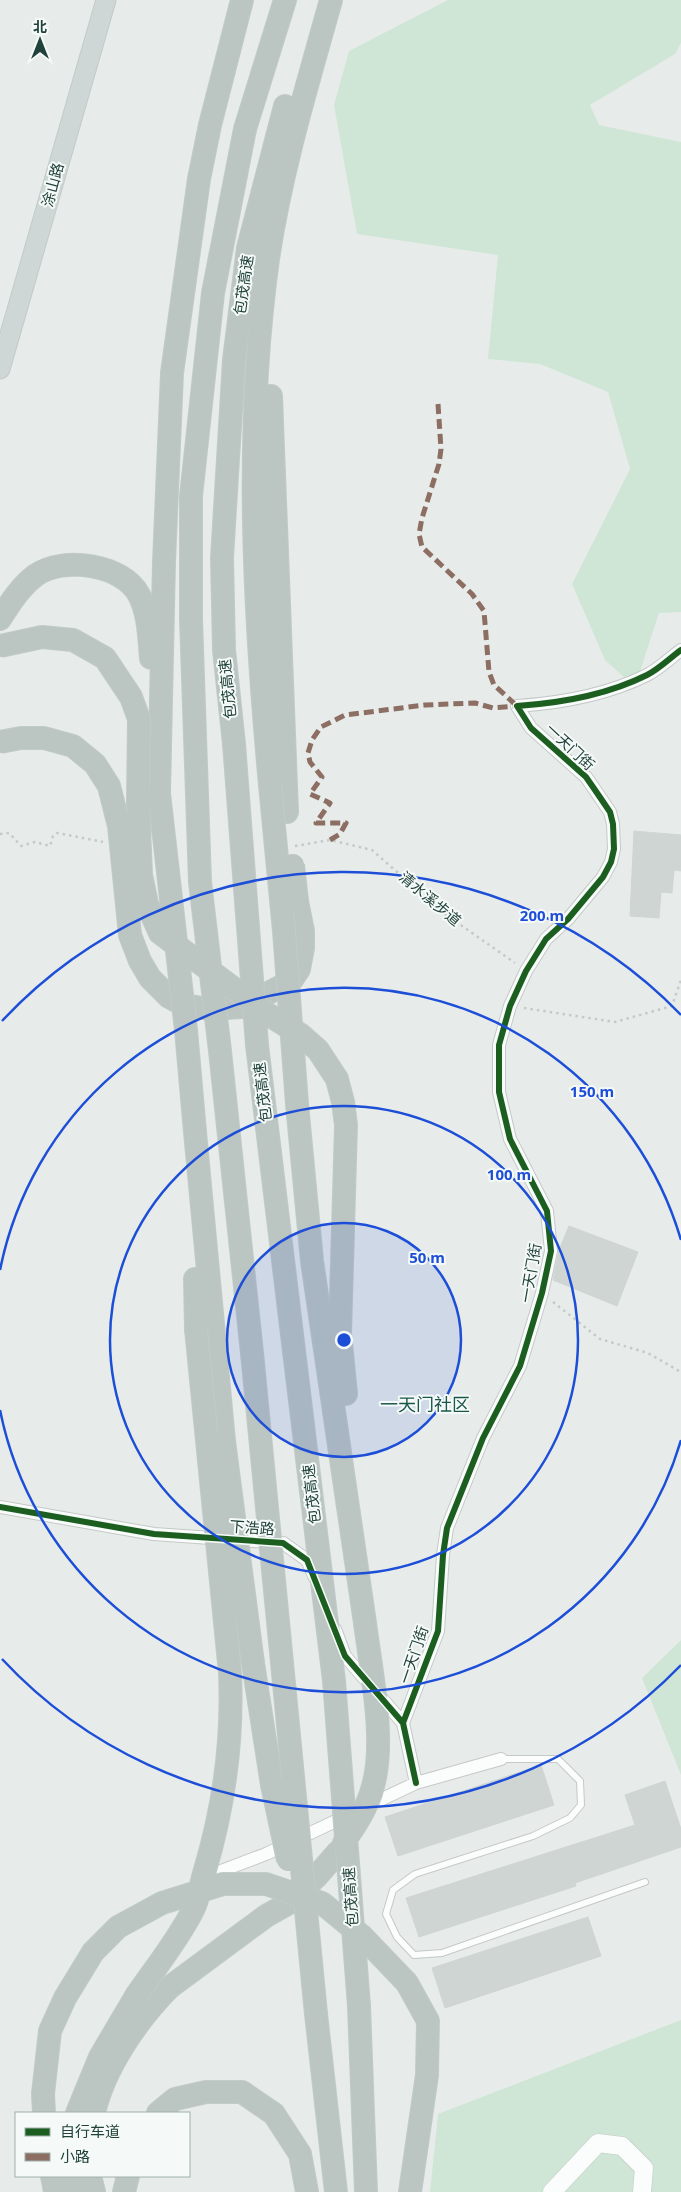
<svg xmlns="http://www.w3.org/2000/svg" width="681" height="2192" font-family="'Noto Sans','Noto Sans SC',sans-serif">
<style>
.green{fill:#cfe6d6}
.building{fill:#ced5d3;stroke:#cfd5d3}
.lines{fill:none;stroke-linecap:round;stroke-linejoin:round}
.service-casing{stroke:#c4c9c7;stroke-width:8}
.minor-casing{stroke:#c4c9c7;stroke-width:14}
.secondary-casing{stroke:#c2cac7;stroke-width:19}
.primary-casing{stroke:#c1cbc9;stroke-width:21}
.motorway-casing{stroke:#c1cbc9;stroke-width:24}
.path{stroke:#c2cbca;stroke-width:2.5;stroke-dasharray:2.5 4;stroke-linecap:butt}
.service{stroke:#fbfcfc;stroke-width:6}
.minor{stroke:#fbfcfc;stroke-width:12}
.secondary{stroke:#fbfcfc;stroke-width:18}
.primary{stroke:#ced7d5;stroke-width:19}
.motorway{stroke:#bbc5c2;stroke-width:22}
.motorway-bridge-casing{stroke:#c1cbc9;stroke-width:24;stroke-linecap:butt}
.motorway-bridge{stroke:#bbc5c2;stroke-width:22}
.quiet{stroke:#8d6e63;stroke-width:5;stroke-dasharray:10 5;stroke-linecap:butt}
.cycleway-casing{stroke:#f5faf8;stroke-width:9}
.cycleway{stroke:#1b5e20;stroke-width:6}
.ring{fill:none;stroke:#1d4ed8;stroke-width:2.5}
.labels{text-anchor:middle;stroke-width:4;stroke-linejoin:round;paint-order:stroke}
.street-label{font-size:15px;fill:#21423a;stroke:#f5faf8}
.quarter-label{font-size:18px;fill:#1a574a;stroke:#f5faf8}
.centre{fill:#1d4ed8;stroke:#f5faf8;stroke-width:2.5}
.ring-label{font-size:15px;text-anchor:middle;font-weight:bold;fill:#1d4ed8;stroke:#f5faf8;stroke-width:4;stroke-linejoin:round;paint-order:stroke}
</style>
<rect width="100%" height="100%" fill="#e7ecea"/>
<path class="green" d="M448 0H681V43L675 54 590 105 599 125 681 142V612L659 613 635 687 605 660 572 584 630 469 608 392 540 364 488 359 498 255 357 234 334 105 349 51Z
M681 1640V1775L642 1678Z
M681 2020V2192H430L438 2114Z"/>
<path class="building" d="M634 831 681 835V871L674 870 672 893 661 892 659 918 630 916Z
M569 1226 638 1252 617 1306 553 1280 559 1250Z
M541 1765 554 1805 398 1856 385 1817Z
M665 1781 681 1829V1847L575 1883 576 1886 419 1937 406 1898 635 1825 625 1795Z
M588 1917 601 1956 445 2008 432 1968Z"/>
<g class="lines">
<g class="service-casing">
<path id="service" d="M501 1759H558L580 1781 581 1805 570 1818 533 1836 415 1874 393 1890 386 1914 397 1937 414 1955 442 1953 645 1882"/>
</g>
<g class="minor-casing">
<path id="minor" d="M0 1507 154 1534 283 1543 307 1560 315 1578
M335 1629 345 1656 403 1723 416 1783
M403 1723 438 1631 443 1555 447 1528 483 1438 520 1366 542 1293 551 1251 547 1211 510 1139 499 1092V1045L510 1006 526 971 546 939 568 919 603 877 611 862 614 849 613 824 610 812 595 790 586 777 531 728 517 706C562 703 607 695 647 675 659 669 670 658 681 650
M200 1879 266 1854 416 1783 501 1759"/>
</g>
<g class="secondary-casing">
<path id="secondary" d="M552 2192 598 2143 622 2146 644 2168 642 2192"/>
</g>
<g class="primary-casing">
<path id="primary" d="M0 369 106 0"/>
</g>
<g class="motorway-casing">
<path id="motorway" d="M245 129 285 0
M271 396 287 812
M0 619C10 603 21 586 36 575 63 556 123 564 139 595 149 614 149 637 151 658
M234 744 224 650 222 558 234 360 248 248 285 106
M270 785C254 611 244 433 268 259 281 171 307 86 331 0
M159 793 164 562 172 373 199 179 210 125 242 0
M130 935 140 961 150 978 169 997 184 1005 209 1009 242 1007 291 981 299 969 303 948V931L297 901
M257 1045 294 1351
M220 1051 252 1353
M337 1079 343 1102 346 1125 340 1333 346 1394
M297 1104 312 1261 365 1623
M195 1132 224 1441
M195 1279 196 1329
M253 1663 272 1785
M407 1983 428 2021 427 2075 410 2192
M359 2006 366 2192
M316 2014 336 2192
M43 2094 44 2113
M77 2113 100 2057 136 1996
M94 2113C104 2068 138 2019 170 1987L266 1916 289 1903 317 1876 338 1852
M158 2113 175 2099 206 2092H242L274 2114 300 2154 307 2192
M52 2176 55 2192
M72 2176 74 2192
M90 2176 94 2192
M124 2192 128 2176"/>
</g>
<path class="path" d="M0 834 9 833 21 846 35 842 50 846 53 836 57 833 103 842
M295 846 330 840 372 850 445 914 515 963
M524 1008 615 1022 672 1006 681 980
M553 1302 600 1339 648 1353 681 1372"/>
<use href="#service" class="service"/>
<use href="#minor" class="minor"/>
<use href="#secondary" class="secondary"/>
<use href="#primary" class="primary"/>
<use href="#motorway" class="motorway"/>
<g class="motorway-bridge-casing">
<path id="motorway-bridge" d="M0 646 42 637 73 640 105 658 131 697 139 719 138 802 141 875 147 904 160 933 269 1015 301 1035 318 1050 337 1079
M0 742 21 738H44L73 746 95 764 109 786 119 826 130 935
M234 744 257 1045
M270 785 284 931 297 1104
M159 793 186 1030 195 1132
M293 865 297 901
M220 1051 200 882 191 619V496L213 293 245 129
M294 1351 334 1681 359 2006
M252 1353 316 2014
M224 1441 253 1663
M272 1785 288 1860
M343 1843C355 1826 368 1807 373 1786 386 1740 371 1671 365 1623
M136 1996C155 1968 178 1940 193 1910 199 1898 201 1883 205 1870 224 1806 233 1740 230 1673L196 1329
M43 2094 50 2031 65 1998 93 1952 118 1927 162 1903 223 1884H266L322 1903 362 1936 407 1983"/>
</g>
<use href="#motorway-bridge" class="motorway-bridge"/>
<path class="quiet" d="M438 404 441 449 439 464 422 518 419 534 422 547 472 594 484 611 489 672 494 685 517 706
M330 840 340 834 346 823H316L330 803 310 794 322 777 310 762 308 753 312 740 321 727 345 715 425 705 475 703 493 708 517 706"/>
<g class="cycleway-casing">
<path id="cycleway" d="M0 1507 154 1534 283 1543 307 1560 345 1656 403 1723 416 1783
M403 1723 438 1631 443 1555 447 1528 483 1438 520 1366 542 1293 551 1251 547 1211 510 1139 499 1092V1045L510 1006 526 971 546 939 568 919 603 877 611 862 614 849 613 824 610 812 595 790 586 777 531 728 517 706C562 703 607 695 647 675 659 669 670 658 681 650"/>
</g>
<use href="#cycleway" class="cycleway"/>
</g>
<circle cx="344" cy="1340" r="117" fill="#1d4ed8" fill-opacity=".12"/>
<g class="ring">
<circle cx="344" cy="1340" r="117"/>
<circle cx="344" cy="1340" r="234"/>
<path d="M681 1440A351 351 0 0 1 0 1410M0 1270A351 351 0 0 1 681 1240"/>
<path d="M681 1665A468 468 0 0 1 2 1659M2 1021A468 468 0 0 1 681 1015"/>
</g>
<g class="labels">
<g class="street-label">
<text transform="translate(53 185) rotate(-75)" y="5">涂山路</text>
<text transform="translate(244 285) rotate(-82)" y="5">包茂高速</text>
<text transform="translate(228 689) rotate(-96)" y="5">包茂高速</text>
<text transform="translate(570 747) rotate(43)" y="5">一天门街</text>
<text transform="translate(430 899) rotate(40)" y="5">清水溪步道</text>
<text transform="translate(263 1092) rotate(-97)" y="5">包茂高速</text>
<text transform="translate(531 1273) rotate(-80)" y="5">一天门街</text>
<text transform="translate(312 1494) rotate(-97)" y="5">包茂高速</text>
<text transform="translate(252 1528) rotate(4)" y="5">下浩路</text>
<text transform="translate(414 1655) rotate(-71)" y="5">一天门街</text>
<text transform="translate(351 1897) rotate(-94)" y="5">包茂高速</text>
</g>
<g class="quarter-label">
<text x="425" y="1411">一天门社区</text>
</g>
</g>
<circle cx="344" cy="1340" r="8" class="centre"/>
<g class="ring-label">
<text x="542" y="921">200 m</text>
<text x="592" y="1097">150 m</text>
<text x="509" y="1180">100 m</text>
<text x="427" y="1263">50 m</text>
</g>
<rect x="15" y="2112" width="175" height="65" fill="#f5faf8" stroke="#a0b0ac"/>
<rect x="25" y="2128" width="25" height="8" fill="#1b5e20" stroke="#a0b0ac"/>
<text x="60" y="2137" font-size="15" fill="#21423a">自行车道</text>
<rect x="25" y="2153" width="25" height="8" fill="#8d6e63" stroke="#a0b0ac"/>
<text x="60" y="2162" font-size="15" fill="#21423a">小路</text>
<g transform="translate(40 40)" stroke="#f5faf8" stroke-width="4" paint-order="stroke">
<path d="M0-4L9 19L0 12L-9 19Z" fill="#21423a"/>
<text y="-8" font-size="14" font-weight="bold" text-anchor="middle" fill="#21423a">北</text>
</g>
</svg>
